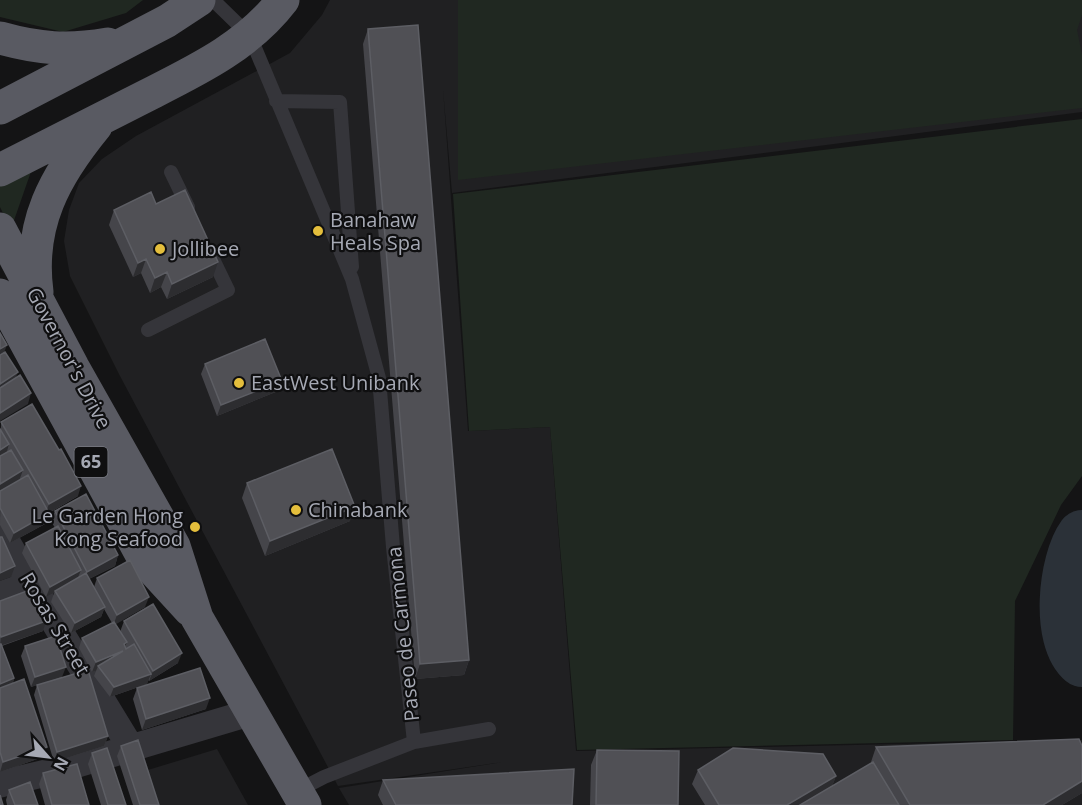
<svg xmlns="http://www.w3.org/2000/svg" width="1082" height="805" font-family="'Open Sans',sans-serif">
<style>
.built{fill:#202022}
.green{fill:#202821}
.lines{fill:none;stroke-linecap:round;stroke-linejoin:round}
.river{stroke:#2b3138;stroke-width:50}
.service{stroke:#35353a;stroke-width:14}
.minor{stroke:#35353a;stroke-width:27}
.trunk{stroke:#595a62;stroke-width:33}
.wall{fill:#45454a}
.shaded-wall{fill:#2d2d30}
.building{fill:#505055;stroke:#5d5e64;stroke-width:1.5}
.poi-dot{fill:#e4be3c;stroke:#0f0f10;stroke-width:2}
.labels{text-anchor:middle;stroke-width:4.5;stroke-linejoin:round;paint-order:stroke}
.shield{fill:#0f0f10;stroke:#797b83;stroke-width:1.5}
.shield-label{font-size:18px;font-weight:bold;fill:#a6a9b4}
.poi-label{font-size:20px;fill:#a6a9b4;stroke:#0f0f10;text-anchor:start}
.street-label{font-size:20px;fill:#a6a9b4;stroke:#0f0f10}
</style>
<rect width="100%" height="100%" fill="#141415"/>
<path class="built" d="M330 0H1082V112L452 193 443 89 468 431 550 427 576 751 1082 740V805H349L339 788 503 762 338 786 120 376 70 276 64 241 69 210 79 183 102 159 136 136 290 53 322 15Z
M217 749 248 805H152L138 773Z"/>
<path class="green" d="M0 0H143L126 13 63 32 0 17Z
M458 0H1082V15L1077 30 1082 55V108L458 180Z
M1082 119V476L1061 505 1015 601 1013 740 577 750 550 427 469 431 453 194Z
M34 163 11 229 0 207V181Z"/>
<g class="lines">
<path class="river" d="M1082 535C1063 561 1055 639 1082 662"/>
<path class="service" d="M213 0 250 36 352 279 379 378 393 547 414 742
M276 101 340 102 352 267
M171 172 188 207
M148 330 228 290 209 251
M297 791 324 777 414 742 489 729"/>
<path class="minor" d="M0 530 31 584 131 748
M0 595 31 584
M0 784 54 771 252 712"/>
<path class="trunk" d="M0 38C39 49 68 51 108 44
M0 108 167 21 199 0
M0 170C43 148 87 126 130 104 186 75 244 51 283 0
M0 229 73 367 174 546 197 618 305 805
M37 292C28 224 55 176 96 126
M0 295 145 561 190 610"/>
</g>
<path class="wall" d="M368 29 469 660 464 675 415 679 363 44Z
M156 204 213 277 167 299 161 287 150 293 141 273 133 277 109 225 114 210Z
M205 364 278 391 217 416 201 374Z
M1 422 78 496 49 513 45 524 10 543 0 525Z
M247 483 350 521 265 556 242 498Z
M55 511 118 555 115 566 89 579 94 587 97 578 145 607 115 624 120 632 124 621 178 663 149 681 148 680 147 684 110 697 94 676 96 671 92 672 79 648 82 638 112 623 104 609 101 617 71 633 51 602 54 593 46 597 22 553 26 543 55 528 51 521Z
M0 601 43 631 2 646 14 678 13 683 43 757 0 772Z
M25 646 62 677 108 736 104 746 54 762 34 695 37 685 31 687 21 656Z
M137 688 206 709 142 730 133 699Z
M121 746 159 805H133L117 756Z
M1082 746V793L1062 805H705L692 784 698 770 836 776 832 786 872 763 871 762 876 747Z
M597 750 678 805H590L591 765Z
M92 753 126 805H101L88 764Z
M43 773 89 805H45L39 784Z
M383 780 572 805H383L378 795Z
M9 790 38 805H7L6 800Z"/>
<path class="shaded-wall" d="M146 259 141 273 133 277 138 263Z
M218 262 213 277 167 299 172 284Z
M167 272 161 287 150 293 155 278Z
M7 345 3 355 0 357V349Z
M18 372 14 382 0 391V384Z
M282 381 278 391 217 416 221 405Z
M31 393 28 404 0 421V413Z
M9 444 6 455 0 458V450Z
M23 470 19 481 0 492V484Z
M81 486 78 496 45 515 49 504Z
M355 507 350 521 265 556 270 541Z
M49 513 45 524 10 543 14 533Z
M118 555 115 566 83 582 87 572Z
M15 566 11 577 0 581V573Z
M81 570 77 580 55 591 54 593 46 597 50 587Z
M149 597 145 607 113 626 117 615Z
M105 607 101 617 71 633 75 623Z
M46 621 43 631 0 646 1 637Z
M127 642 123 652 98 666 96 671 92 672 96 662Z
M182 653 178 663 149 681 153 671Z
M469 660 464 675 415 679 420 664Z
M66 667 62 677 31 687 35 677Z
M151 674 147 684 110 697 114 687Z
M14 678 11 689 0 693V684Z
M210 698 206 709 142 730 146 719Z
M108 736 104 746 54 762 57 752Z
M47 747 43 757 0 772 3 762Z
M836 776 830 791 807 805H787Z
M1082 781V793L1062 805H1043Z"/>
<path class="building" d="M418 25 469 660 420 664 368 29Z
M185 190 218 262 172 284 167 272 155 278 146 259 138 263 114 210 151 192 156 204Z
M0 333 7 345 0 349Z
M265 339 282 381 221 405 205 364Z
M5 352 18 372 0 384V355Z
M20 375 31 393 0 413V388Z
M32 404 59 450 61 449 81 486 49 504 1 422Z
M0 429 9 444 0 450Z
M332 449 355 507 270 541 247 483Z
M11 450 23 470 0 484V456Z
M28 475 49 513 14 533 0 508V491Z
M86 494 118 555 87 572 55 511Z
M58 526 81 570 50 587 26 543Z
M0 537H2L15 566 0 573Z
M130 560 149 597 117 615 97 578Z
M86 573 105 607 75 623 55 591Z
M35 588 46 621 1 637 0 634V601Z
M153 604 182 653 153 671 124 621Z
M114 622 127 642 124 644 126 649 134 644 151 674 114 687 98 666 123 651 96 662 82 638Z
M56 636 66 667 35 677 25 646Z
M0 644H1L14 678 0 684Z
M200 668 210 698 146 719 137 688Z
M88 670 108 736 57 752 37 685Z
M24 679 47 747 3 762 0 752V688Z
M1079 739 1082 746V781L1043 805H910L876 747Z
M138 740 159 805H140L121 746Z
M107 748 126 805H108L92 753Z
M733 748 823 754 836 776 787 805H719L698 770Z
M597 750 679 751 678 805H596Z
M873 762 899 805H800Z
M77 764 89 805H52L43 773Z
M574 769 572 805H396L383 780Z
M30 782 38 805H15L9 790Z
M0 795 3 805H0Z"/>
<g class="poi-dot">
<circle cx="318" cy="231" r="6"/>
<circle cx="160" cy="249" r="6"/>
<circle cx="239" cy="383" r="6"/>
<circle cx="296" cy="510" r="6"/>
<circle cx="195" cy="527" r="6"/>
</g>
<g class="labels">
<rect class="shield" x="74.5" y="447" width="33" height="30" rx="4.5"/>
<g class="shield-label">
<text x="91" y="468">65</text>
</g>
<g class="poi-label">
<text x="330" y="227">Banahaw<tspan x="330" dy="23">Heals Spa</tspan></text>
<text x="172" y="256">Jollibee</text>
<text x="251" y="390">EastWest Unibank</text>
<text x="308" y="517">Chinabank</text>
<text x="183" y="523" text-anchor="end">Le Garden Hong<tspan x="183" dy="23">Kong Seafood</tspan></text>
</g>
<g class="street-label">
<text transform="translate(69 358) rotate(62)" y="7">Governor's Drive</text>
<text transform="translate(55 624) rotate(59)" y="7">Rosas Street</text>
<text transform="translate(403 634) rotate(-96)" y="7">Paseo de Carmona</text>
</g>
</g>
<g transform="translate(48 757) rotate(118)" stroke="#0f0f10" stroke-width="4.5" paint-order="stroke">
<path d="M0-4.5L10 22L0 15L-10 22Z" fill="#a6a9b4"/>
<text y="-9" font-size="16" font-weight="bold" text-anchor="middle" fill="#a6a9b4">N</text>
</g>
</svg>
